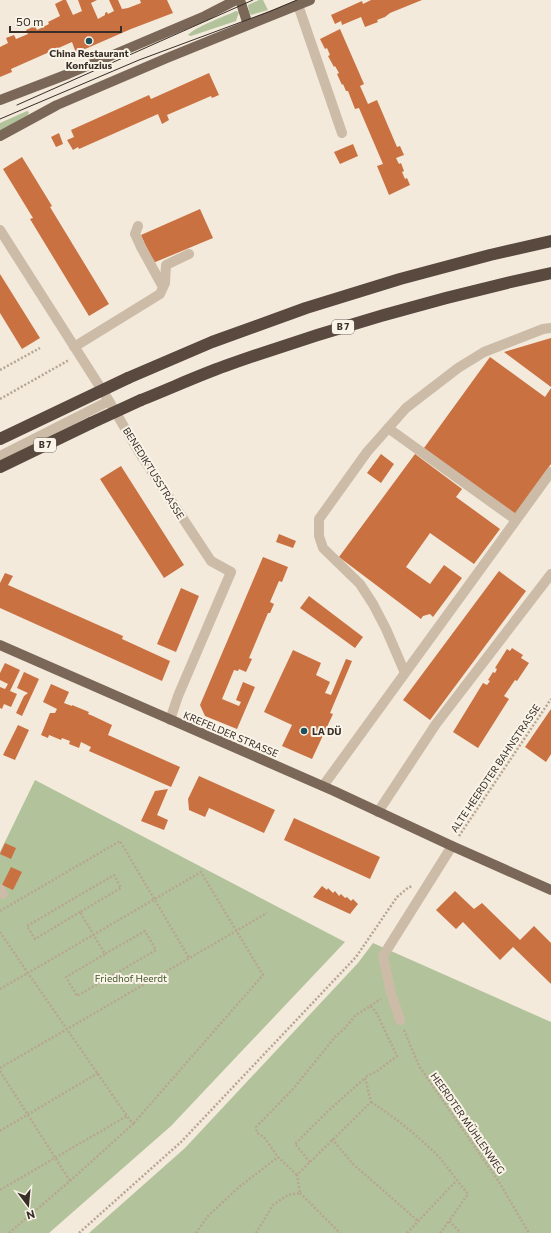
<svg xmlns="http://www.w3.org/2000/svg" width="551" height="1233" font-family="Commissioner,sans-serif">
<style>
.green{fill:#b2c39b}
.building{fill:#ca7142}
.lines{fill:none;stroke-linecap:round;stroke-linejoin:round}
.path{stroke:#b8a591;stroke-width:2.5;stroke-dasharray:2 2;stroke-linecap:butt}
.minor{stroke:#ccbba7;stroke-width:10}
.major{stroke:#7a6758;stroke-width:10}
.highway{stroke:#59493f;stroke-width:12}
.tram{stroke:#382e28;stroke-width:1}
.highway-bridge{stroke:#59493f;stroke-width:12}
.poi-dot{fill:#1c515b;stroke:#faf4e8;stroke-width:1.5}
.labels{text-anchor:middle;stroke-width:4;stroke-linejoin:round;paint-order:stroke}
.shield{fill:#faf4e8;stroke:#726962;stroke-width:1}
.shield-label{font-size:9px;font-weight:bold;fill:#382e28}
.poi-label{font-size:10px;font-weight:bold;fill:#382e28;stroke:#faf4e8}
.street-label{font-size:10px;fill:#382e28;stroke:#faf4e8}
.park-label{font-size:10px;fill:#42572b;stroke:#faf4e8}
</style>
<rect width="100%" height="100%" fill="#f3eadc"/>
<path class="green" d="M259 0H263L268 10 251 15 249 12 248 5Z
M236 11 239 12 236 21 191 36 188 35C195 27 225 16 236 11Z
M27 111 29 112 28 115 0 132V123Z
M35 780 345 942 171 1126 49 1233H0V852Z
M373 943 551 1022V1233H89L185 1148 358 963Z"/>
<path class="building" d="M63 0H66L73 15 82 11 78 0H97L91 3 98 19 105 15V13L107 12 108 14 114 11 109 0H118L122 9 128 8 141 3 140 0H167L173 13 131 29 76 53 72 42 11 69 12 72 0 77V47L8 43 6 38 14 35 16 39 28 34 26 30 35 26 37 30 49 24 48 22 60 16 55 4Z
M371 0H422L390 13 385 17 377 20 378 22 365 27 361 17 342 25 341 21 335 24 331 15 362 1 363 4Z
M340 29 364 84 360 86 368 104 377 100 397 147 400 146 404 155 396 158 399 164 401 163 404 171 402 172 405 179 407 178 410 185 389 195 377 166 383 164 359 108 355 109 348 91H346L343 84 342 85 337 74 339 73 335 66 334 67 328 56 330 55 327 48 325 49 320 39Z
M209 73 219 95 212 98 211 96 167 115 169 120 162 124 158 114 79 149 78 147 73 150 67 140 74 137 71 130 149 95 151 99Z
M59 133 63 144 56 147 51 137Z
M353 144 358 156 340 164 334 152Z
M22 157 52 206 50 207 109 304 89 316 30 219 33 218 3 169Z
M200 209 213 238 153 263 141 235Z
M0 274 40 338 22 349 0 313Z
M551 338V387L504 352Z
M490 357 545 397 551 388V464L515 514 424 448Z
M381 454 394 464 381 483 367 473Z
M415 454 462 489 456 497 500 529 474 564 430 533 406 567 430 584 444 565 462 578 433 617 430 614 423 616 421 619 339 557Z
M121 466 184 565 164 578 100 479Z
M279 534 296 541 293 548 276 542Z
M263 557 288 567 282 582 279 581 270 602 274 604 270 613H268L249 658 252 659 246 672 239 669 238 671 234 670 222 699 239 706 241 702 236 700 243 682 255 687 237 729 205 716 200 705Z
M499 571 526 591 430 720 403 700Z
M5 573 13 576 8 585 123 636 122 639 170 661 162 681 0 608V583Z
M181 588 199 596 176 652 157 644Z
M309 596 363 637 355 648 300 608Z
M512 648 523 655 521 658 529 663 517 681 515 680 504 696 509 699 478 748 453 732 483 683 487 685 490 681 488 680 493 672 495 673 497 669 495 668 507 649 510 651Z
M293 650 321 663 316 675 330 682 325 693 331 695 346 659 352 661 330 713 333 714 312 759 282 746 292 725 264 712Z
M5 663 20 670 10 691 17 694 11 707 4 704 2 709 0 708V687L5 689 8 684 0 680V673Z
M24 672 39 679 22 716 16 713 24 696 28 693 17 688Z
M51 684 69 692 64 703 72 706V705L89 712 88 714 93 716 112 725 108 735 180 767 171 787 89 751 91 747 81 742 79 748 69 744 70 741 62 738 61 740 49 735 48 738 41 735 50 713H55L57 709 43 702Z
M551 709V754L546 762 525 747Z
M18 725 29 730 15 760 3 755Z
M199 776 275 810 264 833 209 808 205 817 189 810 188 799Z
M168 789 157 815 168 820 164 830 141 821 155 791Z
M294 818 380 857 370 879 284 840Z
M5 843 16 848 11 859 0 854Z
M11 867 22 872 13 890 2 885Z
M322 886 327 890 328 888 333 893 335 891 339 896 341 894 345 898 347 897 351 901 353 899 358 904 350 914 313 897Z
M455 891 474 909 482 903 520 940 534 926 551 943V984L513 947 500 960 463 922 456 929 436 910Z"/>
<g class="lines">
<path class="path" d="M0 370 40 348
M0 399 69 360
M459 836 551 699
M0 911 120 841 189 958
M80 912 35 939 27 926 114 875 121 888 80 912 105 954 66 977 77 996 156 950 145 931 105 954
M0 932 28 973 0 989
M370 1006 381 999
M404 1030 419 1066 499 1182 529 1233
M0 1068 267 913
M0 1071 70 1181
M371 1102C396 1118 418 1136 439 1157 449 1169 458 1182 468 1194L449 1221 461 1233
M0 1131 98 1073
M332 1139 353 1164 418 1221
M310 1162 295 1144 328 1111 365 1078
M0 1190 127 1116 28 973 201 872 263 975 133 1124
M300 1193 340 1233
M9 1233 70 1181 133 1124 127 1116
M79 1233 181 1142 356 957 397 897 409 887 413 886
M196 1233 208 1216 239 1187 278 1157
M256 1233 273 1205 288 1195 300 1193 297 1175 371 1102 365 1077 377 1071 397 1056 377 1014 373 1008 370 1006 355 1016 345 1028 335 1037 293 1089 256 1127 257 1133 264 1137 278 1157 297 1175
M407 1233 457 1180
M440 1233 449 1221"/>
<path class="minor" d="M298 5 342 133
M138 226 135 234 141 247 163 287
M0 230 109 401 139 452 211 561 231 572 178 696 170 720
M74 347 160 294 165 283 166 265 189 254
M388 428 516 520
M0 456 109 401
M405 673 386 629 373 604 360 584 323 548 319 536V519L367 452 406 408 458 368 484 352 543 329 551 328
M323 786 551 472
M378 812 436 724 551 574
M0 889 3 894
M400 1020 391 993 383 956 452 846"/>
<path class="major" d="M240 0 248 25
M0 100 68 74 205 16 236 0
M0 136 57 105 167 58 310 0
M0 645 334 791 452 846 551 890"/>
<path class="highway" d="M128 378 212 342 306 308 400 279 490 255 551 241
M141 400C169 389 197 376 225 366 332 328 440 297 551 273
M0 467 91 423"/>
<path class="tram" d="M17 105 253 0
M0 119 139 60 271 11 297 0"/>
<path class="highway-bridge" d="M91 423 141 400
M0 439 128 378"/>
</g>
<g class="poi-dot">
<circle cx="89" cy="41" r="4"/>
<circle cx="304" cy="731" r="4"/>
</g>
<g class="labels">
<g class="shield">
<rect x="332" y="320" width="22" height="14" rx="3"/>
<rect x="34" y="438" width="22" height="14" rx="3"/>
</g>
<g class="shield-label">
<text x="343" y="330">B 7</text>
<text x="45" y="448">B 7</text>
</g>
<g class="poi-label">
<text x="89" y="57">China Restaurant<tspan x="89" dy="12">Konfuzius</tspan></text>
<text x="312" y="735" text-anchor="start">LA DÜ</text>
</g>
<g class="street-label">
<text transform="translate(154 473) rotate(58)" y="4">BENEDIKTUSSTRASSE</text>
<text transform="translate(231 734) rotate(23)" y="4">KREFELDER STRASSE</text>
<text transform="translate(495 768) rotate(-56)" y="4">ALTE HEERDTER BAHNSTRASSE</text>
<text transform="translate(468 1123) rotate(55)" y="4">HEERDTER MÜHLENWEG</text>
</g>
<g class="park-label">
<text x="131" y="982">Friedhof Heerdt</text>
</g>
</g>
<g transform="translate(28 1205) rotate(164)" stroke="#faf4e8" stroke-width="3" paint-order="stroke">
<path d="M0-3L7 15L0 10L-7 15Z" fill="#382e28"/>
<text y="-6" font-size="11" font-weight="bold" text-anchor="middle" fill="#382e28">N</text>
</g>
<path d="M10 26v6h111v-6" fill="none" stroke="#382e28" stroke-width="2"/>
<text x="16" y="26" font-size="12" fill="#382e28" stroke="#faf4e8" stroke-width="3" paint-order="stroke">50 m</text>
</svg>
